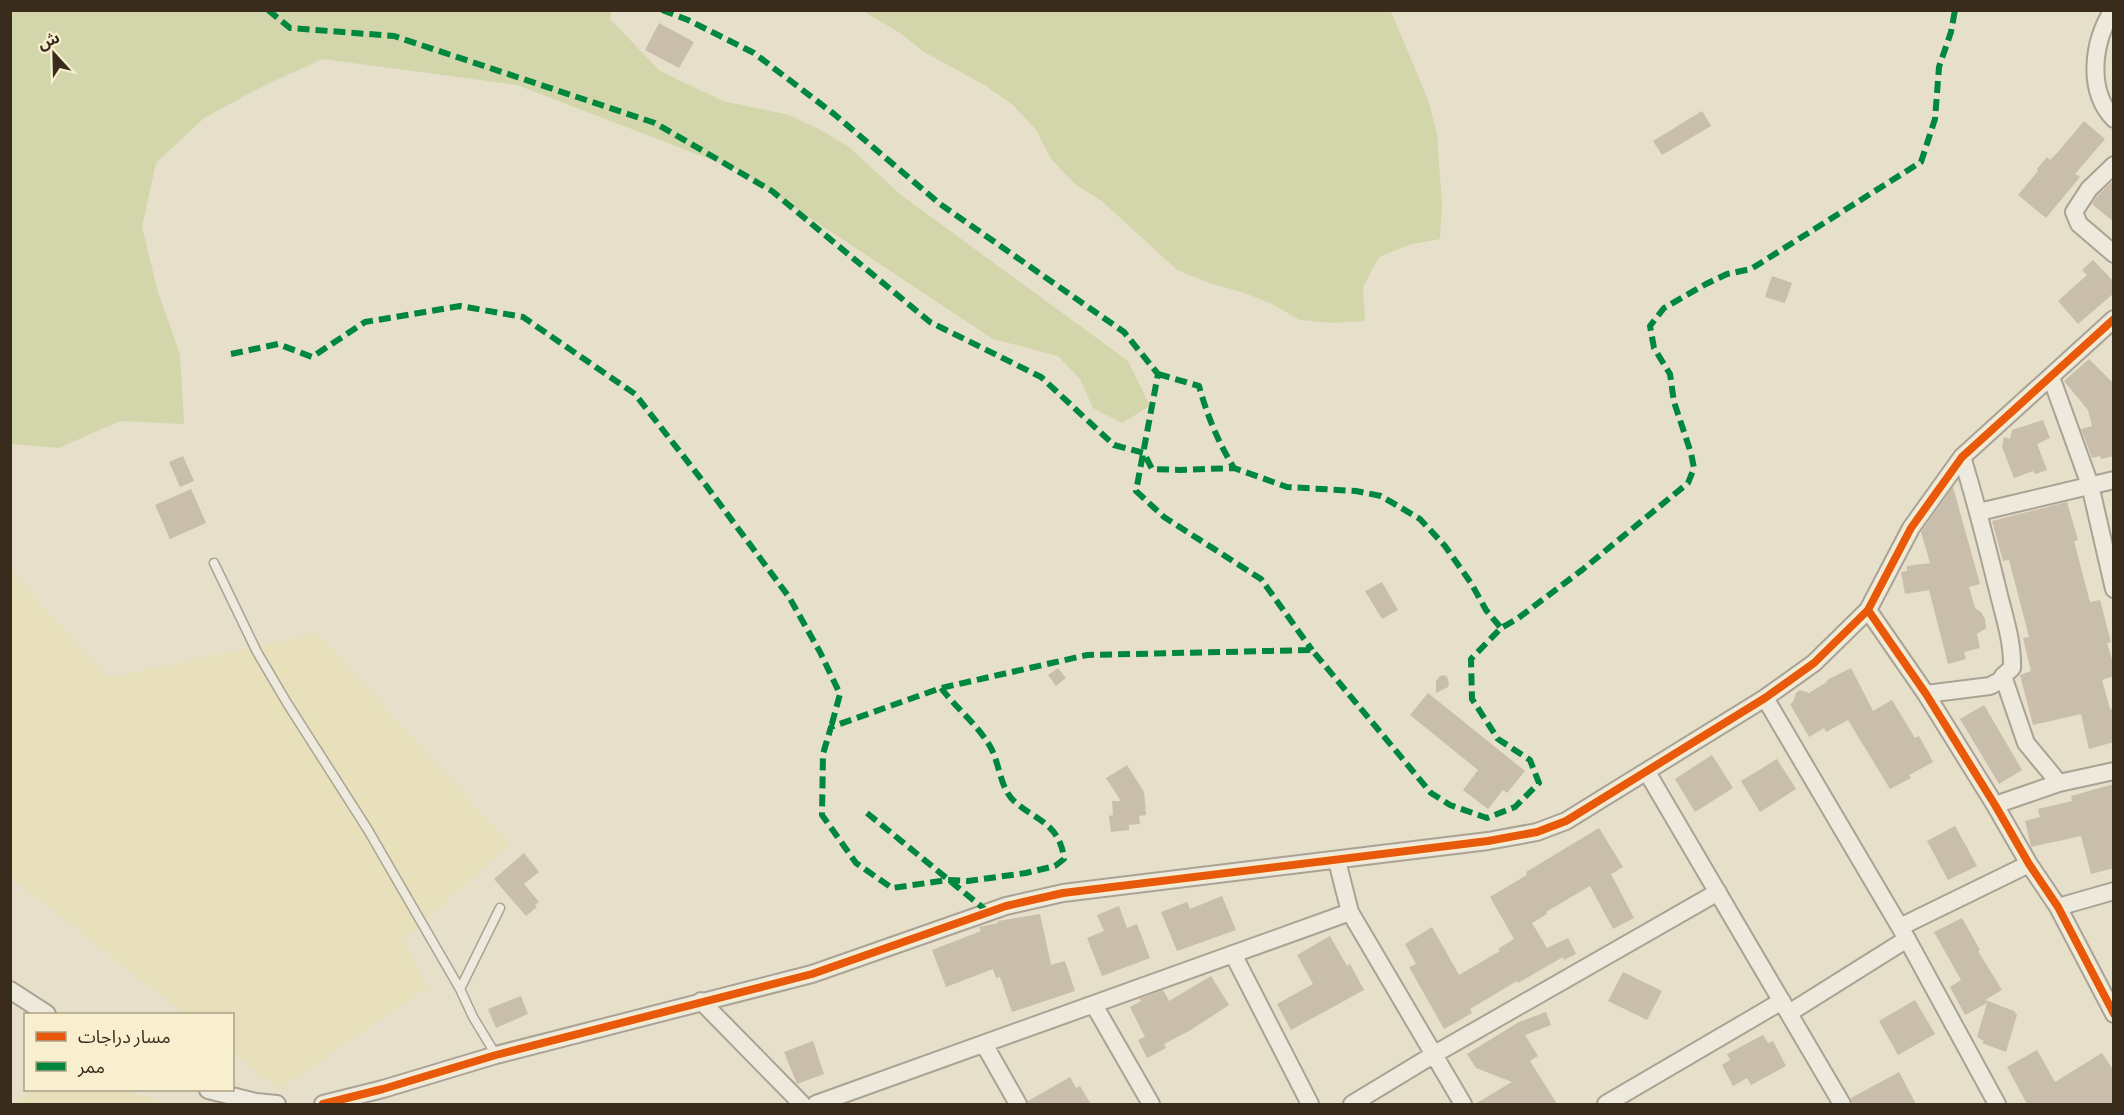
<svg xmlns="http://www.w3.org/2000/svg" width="2124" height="1115" font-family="'Crimson Pro','Noto Sans Arabic',serif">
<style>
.farmland{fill:#e7e0ba}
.green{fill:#d3d6ab}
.building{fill:#c9bdab}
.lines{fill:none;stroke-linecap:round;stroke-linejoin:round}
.service-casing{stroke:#aaa394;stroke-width:11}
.minor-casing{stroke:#aaa394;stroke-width:20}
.service{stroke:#ede9dc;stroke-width:8}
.minor{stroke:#ede9dc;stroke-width:16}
.quiet{stroke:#00873e;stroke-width:6;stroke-dasharray:12 6;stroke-linecap:butt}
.cycleway-casing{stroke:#f8efcf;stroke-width:11}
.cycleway{stroke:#e8590c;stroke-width:8}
</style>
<rect width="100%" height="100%" fill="#e6dfca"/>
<path class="farmland" d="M11 571 108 678 317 633 509 844 403 941 428 987 278 1090 233 1053 232 1014H184L16 881 11 875Z
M28 1090H125L172 1104H15Z"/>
<path class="green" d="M10 11H612L610 19 660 71 723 101 789 115 819 129 850 148 901 195 1128 361 1150 406 1122 423 1093 408 1080 379 1058 356 993 339 738 170 517 85 323 59 265 85 204 118 156 163 142 227 158 292 180 354 184 424 120 421 59 448 11 444Z
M863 11H1391L1428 100 1437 133 1442 206 1440 239 1408 245 1379 257 1363 287 1365 321 1331 323 1300 320 1272 304 1242 292 1209 283 1177 270 1103 202 1075 184 1051 159 1036 130 1012 104 986 86 924 52 900 33Z"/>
<path class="building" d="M659 23 694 42 679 68 645 50Z
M1702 111 1711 126 1662 155 1653 141Z
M2084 121 2105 139 2075 174 2080 177 2046 218 2018 195 2038 171 2037 169 2047 157 2050 160 2058 152Z
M2114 180V222L2092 204 2097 196Z
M2093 260 2114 282V293L2078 324 2058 301 2087 275 2082 270Z
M1772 276 1792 283 1785 303 1765 297Z
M2089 359 2114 384V456L2101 459 2100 456 2092 458 2081 429 2092 426 2088 410 2064 381Z
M2043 420 2050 438 2037 444 2047 470 2035 474 2033 471 2014 478 2002 447 2004 437 2010 439 2012 430Z
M183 456 194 481 180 487 169 462Z
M1953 487 1980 584 1969 587 1975 608 1981 612 1985 619 1986 628 1977 634 1980 648 1964 652 1966 659 1948 664 1929 590 1905 594 1901 572 1907 571V566L1930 563 1921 532Z
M191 489 206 523 170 539 155 505Z
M2067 502 2078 540 2074 541 2090 602 2100 600 2111 642 2107 643 2114 666V676L2102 680 2110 709 2114 708V742L2089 749 2081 714 2033 725 2020 675 2031 671 2023 638 2029 637 2009 560 2003 561 1992 521Z
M1382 582 1398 610 1382 619 1365 591Z
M1058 668 1066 678 1056 686 1048 675Z
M1851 668 1873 711 1892 700 1915 738 1919 736 1933 762 1909 775 1911 778 1890 789 1848 720 1826 732 1824 728 1809 737 1790 704 1793 702 1796 693 1800 690 1809 693 1827 682V680Z
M1444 675 1447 677 1449 683 1448 687 1436 693V681L1440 676Z
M1428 693 1525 771 1507 793 1503 790 1488 809 1463 790 1478 770 1410 715Z
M1984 705 2022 770 1999 784 1960 719Z
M1712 755 1733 788 1695 812 1675 779Z
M1777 759 1796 789 1760 812 1741 781Z
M1127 765 1144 792 1146 815 1139 816 1140 824 1129 825V830L1111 832 1109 816 1113 815 1112 801H1121L1106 778Z
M2114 784V868L2091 874 2081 836 2031 847 2025 821 2040 817 2038 809 2072 801 2071 796Z
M1955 826 1977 866 1948 880 1927 841Z
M1599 828 1623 867 1611 874 1634 918 1613 929 1590 886 1583 890 1546 912 1547 914 1532 923 1547 948 1568 938 1576 954 1564 960 1563 957 1518 983 1517 981 1470 1009 1472 1013 1444 1029 1409 967 1416 964 1405 944 1432 927 1459 975 1500 951 1498 949 1514 939 1490 897 1527 875 1526 872Z
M524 853 539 872 524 884 539 902 535 905 537 907 526 916 494 879Z
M1222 896 1236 930 1177 951 1161 912 1187 902 1190 909Z
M1119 906 1127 928 1137 924 1150 958 1102 976 1087 938 1104 931 1097 915Z
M1040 914 1051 965 1065 961 1075 991 1012 1012 1000 977 996 978 993 969 946 987 932 950 981 931 979 927 998 923V921Z
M1962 918 1980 950 1978 951 2002 990 1985 1000 2014 1011 2017 1015 2006 1052 1982 1043 1984 1041 1977 1037 1987 1003 1965 1015 1950 987 1961 980 1934 932Z
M1330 936 1347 966 1350 964 1364 990 1291 1030 1277 1004 1313 984 1297 955Z
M1623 972 1662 991 1647 1020 1608 1001Z
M1211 976 1229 1005 1189 1031 1164 1044 1166 1048 1147 1058 1138 1040 1145 1037 1130 1007 1141 1001 1139 999 1163 990 1169 1001Z
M521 996 528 1014 496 1028 488 1009Z
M1915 1000 1935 1034 1898 1055 1879 1021Z
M1546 1012 1551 1025 1525 1035 1538 1056 1530 1061 1557 1104H1475L1512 1082 1476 1068 1467 1054 1519 1022Z
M1763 1035 1768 1043 1773 1041 1786 1066 1751 1085 1747 1078 1733 1086 1722 1065 1730 1060 1727 1054Z
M813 1041 824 1074 797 1084 784 1052Z
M2037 1050 2055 1082 2102 1053 2114 1071V1104H2027L2007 1067Z
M1899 1072 1916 1104H1852L1851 1098Z
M1070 1077 1076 1088 1080 1086 1091 1104H1028V1101Z"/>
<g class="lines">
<g class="service-casing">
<path id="service" d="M214 563 257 652 287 703 368 830 460 989
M496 1055 473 1017 460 989 500 908"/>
</g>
<g class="minor-casing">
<path id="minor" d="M2113 10C2093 41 2086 90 2114 119
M2114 165 2089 189 2074 212 2079 224 2114 254
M2051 377 2090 485 2114 589
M1979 512 2114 480
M1868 610 1926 694 1995 805 2029 864 2058 907 2114 1014
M2003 676 2026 743 2059 783
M1926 694 1990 686 2001 680 2003 676 2012 668C2013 642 2004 616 1998 591 1987 546 1976 502 1962 457
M1765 698 1907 939 1789 1013
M1647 772 1842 1104
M1995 805 2059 783 2114 771
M1337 861 1350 912 1463 1104
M2058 907 2114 891
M1900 927 2029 864
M1907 939 1997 1104
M1233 954 1310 1104
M10 990 47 1014
M701 1001 802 1104
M1094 1005 1151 1104
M984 1044 1018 1104
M208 1090 256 1102 277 1104
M323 1104 383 1089 496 1055 812 974 1006 906 1063 893 1488 841 1537 832 1566 821 1765 698 1814 663 1868 610 1911 528 1962 457 2114 319
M816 1104 1350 912
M1352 1104 1433 1055 1718 892
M1606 1104 1782 1001"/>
</g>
<use href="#service" class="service"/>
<use href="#minor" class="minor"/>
<path class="quiet" d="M268 10 290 28 394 36 655 123 772 191 930 322 1041 377 1114 445 1144 453 1152 469 1180 470 1234 468 1287 487 1356 491 1381 496 1420 519 1445 546 1471 583 1486 610 1501 628
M662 10 688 20 754 53 834 114 940 204 1124 332 1158 374 1136 491 1164 517 1261 579 1312 650
M231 354 278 344 312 357 365 322 460 306 523 317 635 394 705 484 789 597 820 652 840 694 831 727
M1158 374 1199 386C1207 415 1218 442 1234 468
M941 688C957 709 979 726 991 748 1000 765 1000 789 1015 802 1037 821 1060 824 1064 859L1055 866 1026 873 968 881 948 880 892 888 856 863 822 815 823 754 831 727 941 688 1087 655 1312 650 1431 793 1450 805 1487 818 1515 807 1539 783 1530 760 1498 739 1472 699 1471 659 1501 628 1517 619 1582 570 1688 483 1694 468 1691 453 1674 402 1670 374 1654 348 1650 326 1664 308 1706 284 1727 274 1751 269 1921 162 1935 119 1939 67 1951 32 1955 10
M867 813 988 912"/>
<g class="cycleway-casing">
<path id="cycleway" d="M1868 610 1926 694 1995 805 2029 864 2058 907 2114 1014
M323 1104 383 1089 496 1055 812 974 1006 906 1063 893 1488 841 1537 832 1566 821 1765 698 1814 663 1868 610 1911 528 1962 457 2114 319"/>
</g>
<use href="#cycleway" class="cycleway"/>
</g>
<rect width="2124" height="1115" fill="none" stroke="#392c1c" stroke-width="24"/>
<rect x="24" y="1013" width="210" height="78" fill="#f8efcf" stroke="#aca187" stroke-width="1.5"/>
<rect x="36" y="1032" width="30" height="9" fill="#e8590c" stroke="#aca187" stroke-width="1.5"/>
<text x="78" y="1043" font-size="18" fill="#392c1c">مسار دراجات</text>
<rect x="36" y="1062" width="30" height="9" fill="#00873e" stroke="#aca187" stroke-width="1.5"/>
<text x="78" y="1073" font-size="18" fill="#392c1c">ممر</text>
<g transform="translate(54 54) rotate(338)" stroke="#f8efcf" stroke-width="4.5" paint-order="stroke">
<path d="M0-4.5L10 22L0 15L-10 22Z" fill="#392c1c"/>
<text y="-9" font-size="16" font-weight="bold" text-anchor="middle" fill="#392c1c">ش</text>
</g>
</svg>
